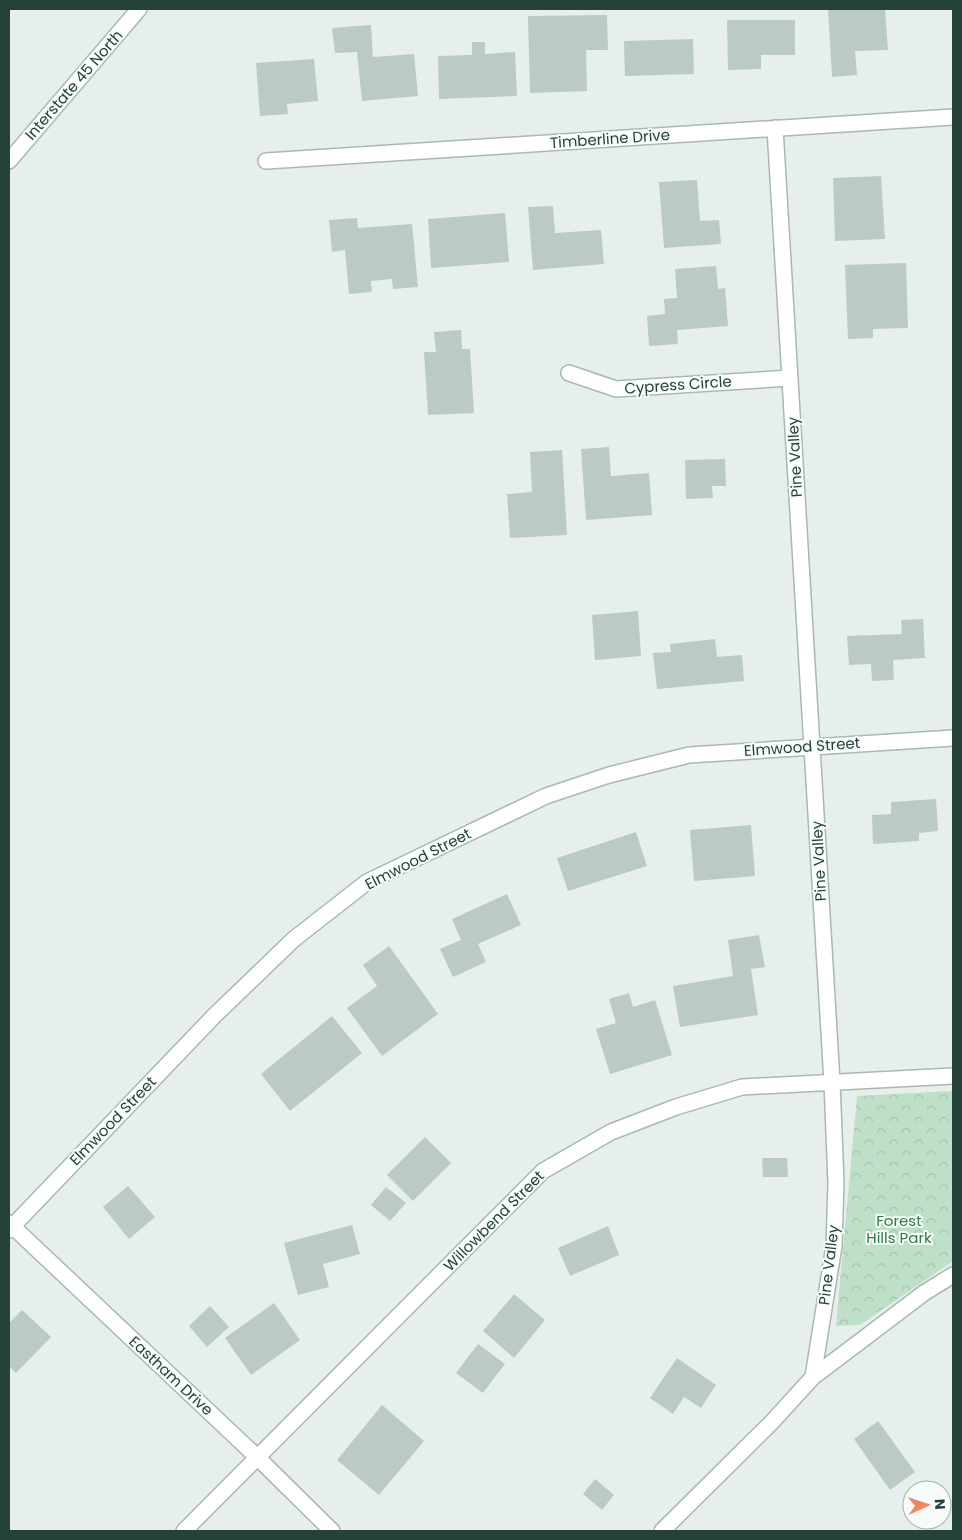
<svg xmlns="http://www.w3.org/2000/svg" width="962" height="1540" font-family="Poppins,sans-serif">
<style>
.park{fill:url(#park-crowns)}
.building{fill:#bbcac4}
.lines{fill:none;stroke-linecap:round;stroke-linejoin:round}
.minor-casing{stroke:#a8b8b2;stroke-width:18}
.tertiary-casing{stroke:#a8b8b2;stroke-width:18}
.secondary-casing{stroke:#a4bbb3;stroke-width:18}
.minor{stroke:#fff;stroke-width:15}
.tertiary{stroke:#fff;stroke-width:15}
.secondary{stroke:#fff;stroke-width:15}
.labels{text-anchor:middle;stroke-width:4;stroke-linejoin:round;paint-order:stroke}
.street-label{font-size:15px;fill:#24423a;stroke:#f7fbf9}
.park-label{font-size:15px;fill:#2d7a4b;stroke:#f7fbf9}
</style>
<defs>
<pattern id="park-crowns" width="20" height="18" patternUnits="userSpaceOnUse" patternTransform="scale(1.25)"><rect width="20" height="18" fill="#bfe0c8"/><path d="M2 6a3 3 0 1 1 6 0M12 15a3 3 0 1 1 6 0" fill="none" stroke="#a4c1ad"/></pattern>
</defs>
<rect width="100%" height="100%" fill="#e6efeb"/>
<path class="park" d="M953 1091V1261L860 1325 836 1326 857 1096Z"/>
<path class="building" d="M828 9H885L888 50 855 51 857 75 832 77Z
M607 15 608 50H586L587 91 530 93 528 16Z
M727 20H795V55H761V69L728 70Z
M371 25 373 57 414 54 418 96 362 101 357 52 335 53 332 28Z
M693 39 694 74 625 76 624 41Z
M472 42H485V54L515 52 517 96 439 99 438 56 472 55Z
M314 59 318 101 287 104 288 114 260 116 256 63Z
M881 176 885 239 835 241 833 178Z
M697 180 700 221 719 220 721 244 664 248 659 182Z
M553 206 555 233 601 230 604 264 533 270 528 207Z
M505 213 509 262 431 268 428 219Z
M357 218 358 228 412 224 418 287 393 289 392 279 371 281 372 292 349 294 345 250 332 252 329 220Z
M906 263 908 328 873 329V338L848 339 845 265Z
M716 266 718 289 725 288 728 326 677 330 678 344 649 346 647 316 665 314 664 299 677 298 675 269Z
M461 330 462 349H470L474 413 428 415 424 352H436L434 332Z
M609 447 611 476 649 473 652 515 586 520 581 449Z
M562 450 567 535 510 538 507 494 532 492 530 452Z
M725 459 726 486H712L713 498 686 499 685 460Z
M638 611 641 656 595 660 592 615Z
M923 619 925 658 893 660 894 680 872 681 871 664 849 665 847 636 902 634 901 620Z
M715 639 717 657 742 655 744 681 657 689 653 653 671 652 670 644Z
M936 799 938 831 919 833V841L873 844 872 815 891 814V802Z
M751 825 755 876 694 881 690 830Z
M636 832 647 866 568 891 557 858Z
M507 894 521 925 478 944 486 962 453 977 440 949 461 940 452 919Z
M759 935 765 967 751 969 758 1015 680 1027 673 986 733 976 728 940Z
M389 946 438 1014 382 1056 347 1008 377 986 363 965Z
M629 993 633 1007 655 1000 672 1055 610 1074 596 1029 616 1023 609 999Z
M332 1016 362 1053 290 1111 261 1074Z
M425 1137 451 1163 413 1201 387 1175Z
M762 1158H787L788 1177H763Z
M128 1186 155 1217 129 1239 103 1207Z
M386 1187 406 1203 390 1221 371 1205Z
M352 1225 360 1254 323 1264 329 1287 298 1295 284 1243Z
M608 1226 619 1255 570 1276 558 1248Z
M514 1294 545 1320 514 1358 483 1331Z
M274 1303 300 1340 251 1375 225 1338Z
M210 1306 229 1327 207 1347 189 1326Z
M22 1310 51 1337 16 1373 9 1366V1323Z
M478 1344 505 1364 483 1393 456 1373Z
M677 1358 716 1385 701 1408 684 1397 673 1414 650 1398Z
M382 1405 424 1441 379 1495 337 1460Z
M878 1421 915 1472 890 1490 854 1439Z
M595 1479 614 1495 602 1510 583 1494Z"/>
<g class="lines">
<g class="minor-casing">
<path id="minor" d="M266 161 953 117
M569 373 616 389 790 378
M9 1230 214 1016 294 939 367 882 546 796 609 775 689 755 953 738
M813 1377 924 1293 953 1275
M184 1531 543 1171 611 1132 676 1107 742 1087 953 1076
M662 1531 772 1422 813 1377 834 1246 836 1183 832 1082 775 128"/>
</g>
<g class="tertiary-casing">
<path id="tertiary" d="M9 1223 257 1457 332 1531"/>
</g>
<g class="secondary-casing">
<path id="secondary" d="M9 161 139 9"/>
</g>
<use href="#minor" class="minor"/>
<use href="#tertiary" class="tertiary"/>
<use href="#secondary" class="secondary"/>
</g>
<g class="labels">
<g class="street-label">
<text transform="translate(74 85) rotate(-49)" y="5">Interstate 45 North</text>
<text transform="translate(610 139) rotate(-4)" y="5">Timberline Drive</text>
<text transform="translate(678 385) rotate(-4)" y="5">Cypress Circle</text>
<text transform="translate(795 457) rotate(-93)" y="5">Pine Valley</text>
<text transform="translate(802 747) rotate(-4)" y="5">Elmwood Street</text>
<text transform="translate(418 859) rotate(-27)" y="5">Elmwood Street</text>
<text transform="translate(819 861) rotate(-93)" y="5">Pine Valley</text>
<text transform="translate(113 1121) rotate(-46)" y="5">Elmwood Street</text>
<text transform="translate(494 1221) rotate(-45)" y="5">Willowbend Street</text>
<text transform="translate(829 1265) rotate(-83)" y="5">Pine Valley</text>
<text transform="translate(171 1376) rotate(43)" y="5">Eastham Drive</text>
</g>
<g class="park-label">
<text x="899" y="1226">Forest<tspan x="899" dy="17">Hills Park</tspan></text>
</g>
</g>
<rect width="962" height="1540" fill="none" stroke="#24423a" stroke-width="20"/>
<g transform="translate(927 1505) rotate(87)"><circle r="24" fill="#f7fbf9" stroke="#a3b1ad"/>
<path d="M0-4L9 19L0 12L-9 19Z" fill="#f4845f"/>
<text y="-8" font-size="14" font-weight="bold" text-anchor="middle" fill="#24423a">N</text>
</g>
</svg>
